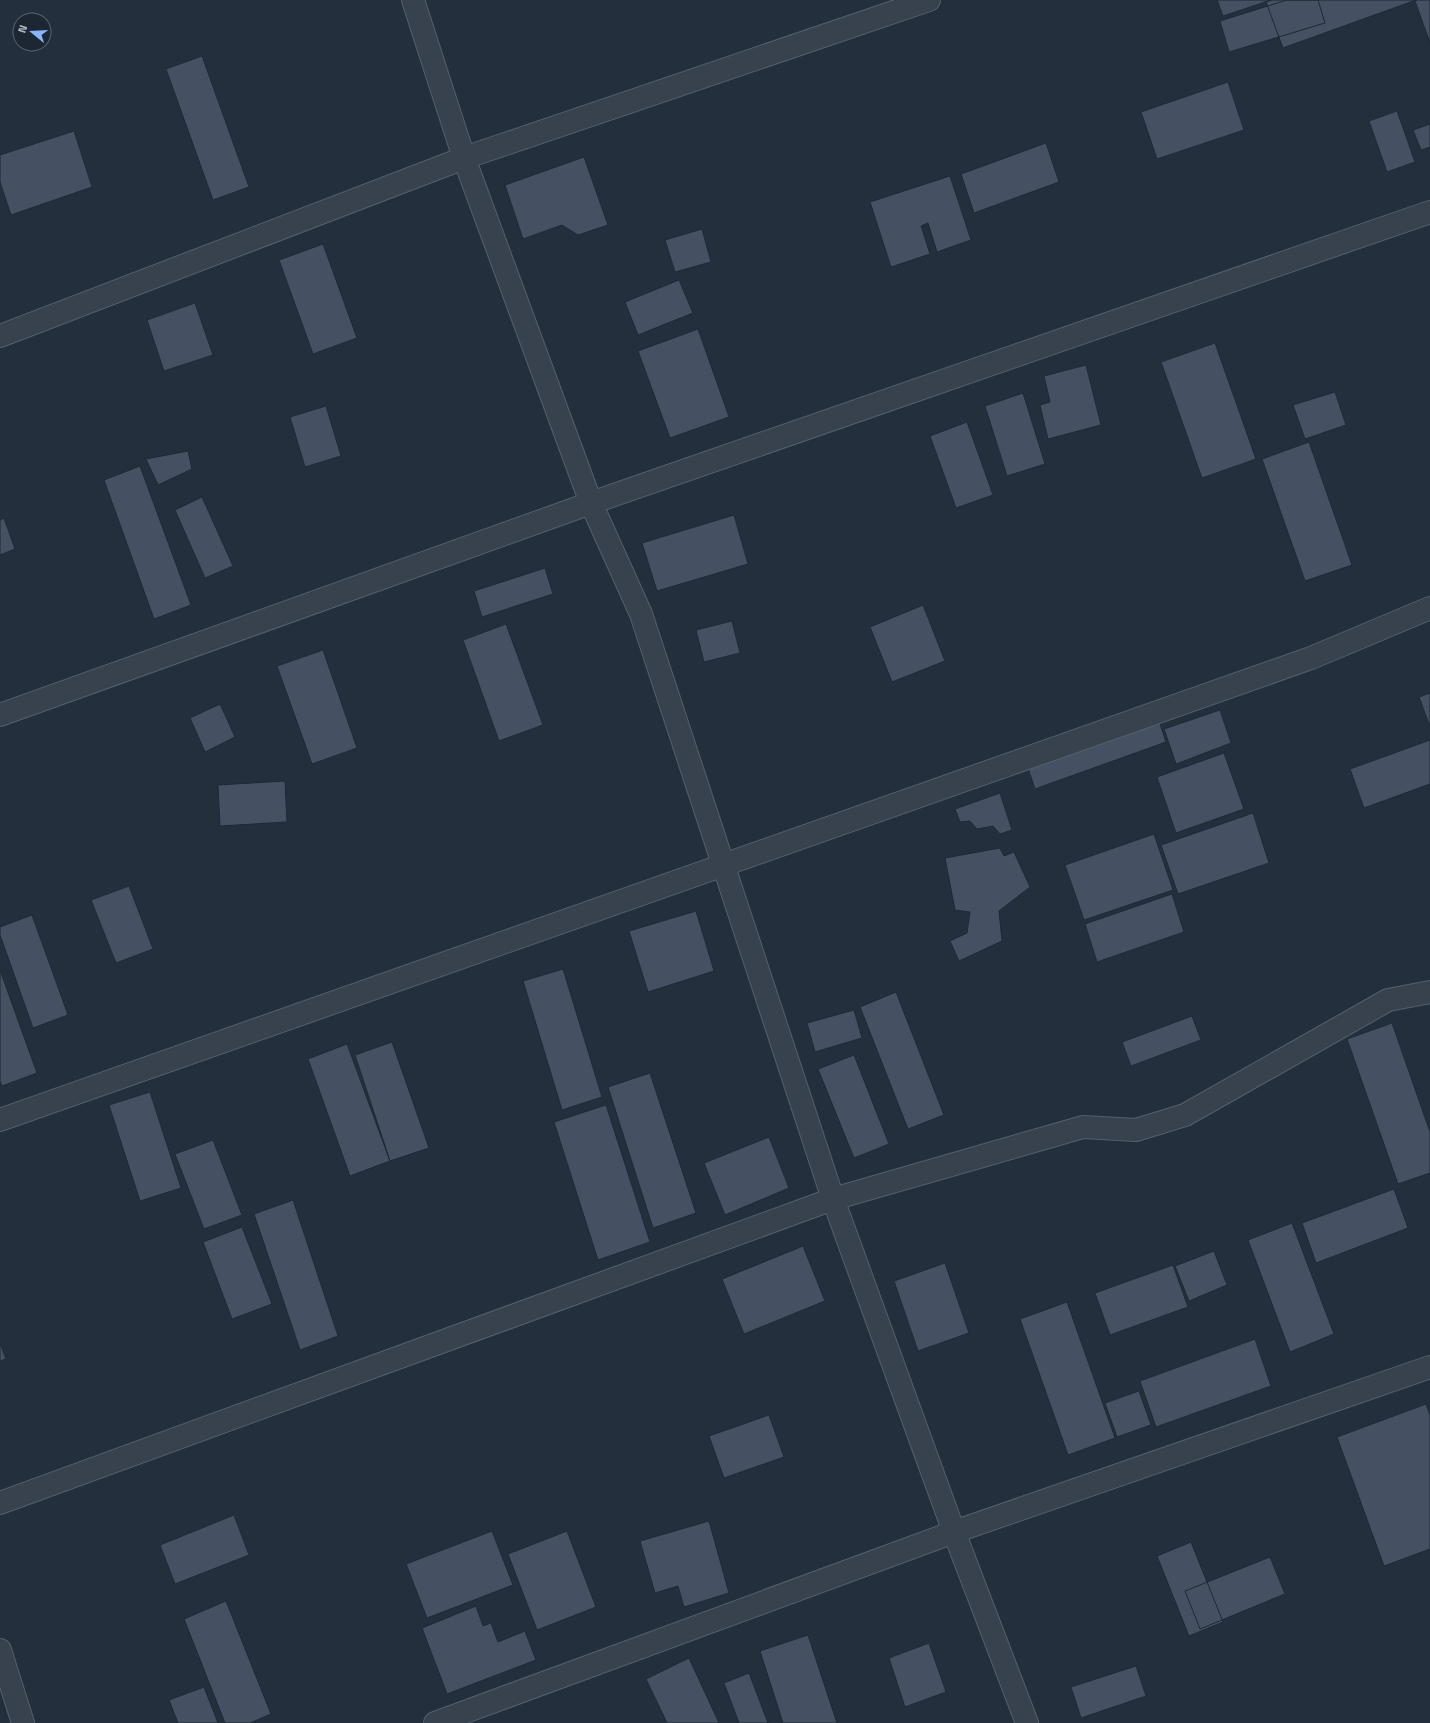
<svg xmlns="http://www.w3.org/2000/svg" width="1430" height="1723" font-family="'Titillium Web',sans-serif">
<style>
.building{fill:#455162;stroke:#1f2835}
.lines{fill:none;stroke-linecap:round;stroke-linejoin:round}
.minor-casing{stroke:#565f6c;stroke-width:24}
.minor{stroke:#38414e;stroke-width:22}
</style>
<rect width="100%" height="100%" fill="#242f3e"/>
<path class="building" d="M1217 0H1271L1223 16Z
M1272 0H1416L1283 48 1266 2Z
M1287 0H1318L1325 23 1229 52 1220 21Z
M1417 0H1430V43L1415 1Z
M202 56 249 187 213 200 166 69Z
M1228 82 1244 130 1157 159 1141 112Z
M1397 111 1415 162 1387 172 1369 121Z
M1430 124V147L1421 150 1413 130Z
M74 131 92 187 11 215 0 182V155Z
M1046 143 1059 182 974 213 961 174Z
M584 157 608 225 578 235 562 225 523 239 505 185Z
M950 176 971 240 937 252 928 223 921 226 930 254 891 267 870 202Z
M702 229 711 262 675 272 665 240Z
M323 244 357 338 313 354 279 260Z
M679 280 693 313 638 335 625 302Z
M195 303 213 355 164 371 147 320Z
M698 329 729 417 670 438 638 351Z
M1215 343 1256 459 1202 478 1161 362Z
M1086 365 1101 425 1048 439 1040 405 1050 402 1044 376Z
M1335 392 1346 425 1305 439 1293 405Z
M1023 393 1045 464 1007 476 985 406Z
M326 406 341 456 305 467 290 417Z
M967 422 993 495 956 508 930 436Z
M1309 442 1352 565 1305 581 1262 459Z
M188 451 192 469 158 485 146 459Z
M140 466 191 605 154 619 104 480Z
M202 497 233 566 205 578 175 510Z
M734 515 748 564 657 591 642 543Z
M4 518 15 549 0 555V520Z
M545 568 553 594 482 617 474 591Z
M923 605 945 661 892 682 870 627Z
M732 621 740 653 704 662 696 630Z
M506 624 543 725 499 741 463 640Z
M323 650 357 748 312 764 277 666Z
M1430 693V727L1419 697Z
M220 704 235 737 205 752 190 718Z
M1220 710 1231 743 1176 764 1164 729Z
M1158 718 1166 742 1035 789 1027 765Z
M1430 740V784L1364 808 1350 769Z
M1224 753 1244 809 1176 833 1157 777Z
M285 781 287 822 220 826 218 785Z
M1000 793 1012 830 1000 834 993 826 977 829 970 821 960 822 955 809Z
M1253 813 1269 863 1178 894 1161 845Z
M1154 834 1173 890 1084 920 1065 865Z
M1000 848 1004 856 1014 852 1030 887 999 911 1002 941 959 961 950 941 967 933 970 912 955 910 945 858Z
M129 886 153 949 116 963 91 900Z
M1172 894 1184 932 1097 962 1085 924Z
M696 911 714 971 648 992 629 931Z
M32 915 68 1015 33 1028 0 935V927Z
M563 969 602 1097 562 1110 523 981Z
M0 970 37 1073 2 1086 0 1081Z
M896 992 944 1115 908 1129 860 1007Z
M854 1010 862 1038 815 1052 807 1023Z
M1192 1016 1201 1040 1131 1066 1122 1042Z
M1392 1023 1430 1132V1173L1398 1184 1347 1039Z
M392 1042 429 1148 390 1161 355 1055Z
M347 1044 390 1161 350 1176 308 1059Z
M854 1055 889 1144 854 1158 818 1069Z
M650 1073 696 1213 653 1228 608 1087Z
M150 1092 181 1188 140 1201 109 1105Z
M606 1105 650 1242 598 1260 554 1122Z
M769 1137 789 1188 725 1215 704 1163Z
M213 1140 242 1215 204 1229 175 1154Z
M1394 1189 1408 1228 1316 1263 1302 1223Z
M293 1200 338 1336 300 1350 254 1214Z
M1292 1223 1334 1334 1290 1352 1248 1240Z
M242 1227 272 1304 232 1319 203 1242Z
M803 1246 825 1301 744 1334 722 1279Z
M1214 1251 1227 1285 1189 1301 1175 1266Z
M945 1263 969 1333 918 1351 894 1281Z
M1173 1265 1188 1307 1110 1335 1095 1293Z
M1067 1302 1115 1438 1068 1455 1020 1319Z
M1255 1339 1271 1386 1156 1427 1140 1381Z
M0 1343 6 1359 0 1361Z
M1139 1391 1151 1425 1117 1437 1105 1403Z
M1426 1404 1430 1415V1549L1384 1566 1337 1437Z
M769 1415 784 1457 724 1478 709 1436Z
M234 1515 249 1555 175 1584 160 1545Z
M709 1521 729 1593 684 1607 678 1586 655 1593 640 1541Z
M492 1531 513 1585 427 1618 406 1564Z
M567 1531 596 1607 537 1630 508 1554Z
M1191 1542 1223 1622 1189 1636 1157 1556Z
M1270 1557 1285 1594 1200 1629 1185 1591Z
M226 1601 271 1714 250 1723H225L184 1619Z
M476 1606 483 1626 491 1623 498 1642 525 1631 536 1660 447 1694 422 1628Z
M808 1635 837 1723H783L760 1651Z
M929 1643 946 1692 905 1707 889 1658Z
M689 1658 719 1723H667L646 1679Z
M1136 1666 1146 1696 1081 1718 1071 1687Z
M749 1673 768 1723H739L724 1683Z
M204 1687 218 1723H178L169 1700Z"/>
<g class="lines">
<g class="minor-casing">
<path id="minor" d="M413 0 464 158 591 503 641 614 833 1199 954 1532 1027 1723
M0 336 464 158 929 0
M0 715 591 503 1430 212
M0 1120 1311 658 1430 608
M0 1503 833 1199 1083 1127 1136 1130 1185 1115 1388 1000 1430 992
M0 1650 23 1723
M435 1723 954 1532 1430 1367"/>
</g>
<use href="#minor" class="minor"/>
</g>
<g transform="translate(32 32) rotate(288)"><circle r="19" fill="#1d2633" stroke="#59626f"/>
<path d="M0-3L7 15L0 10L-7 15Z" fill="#8ab4f8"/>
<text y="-6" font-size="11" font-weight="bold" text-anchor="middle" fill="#b4bcc9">N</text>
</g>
</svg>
